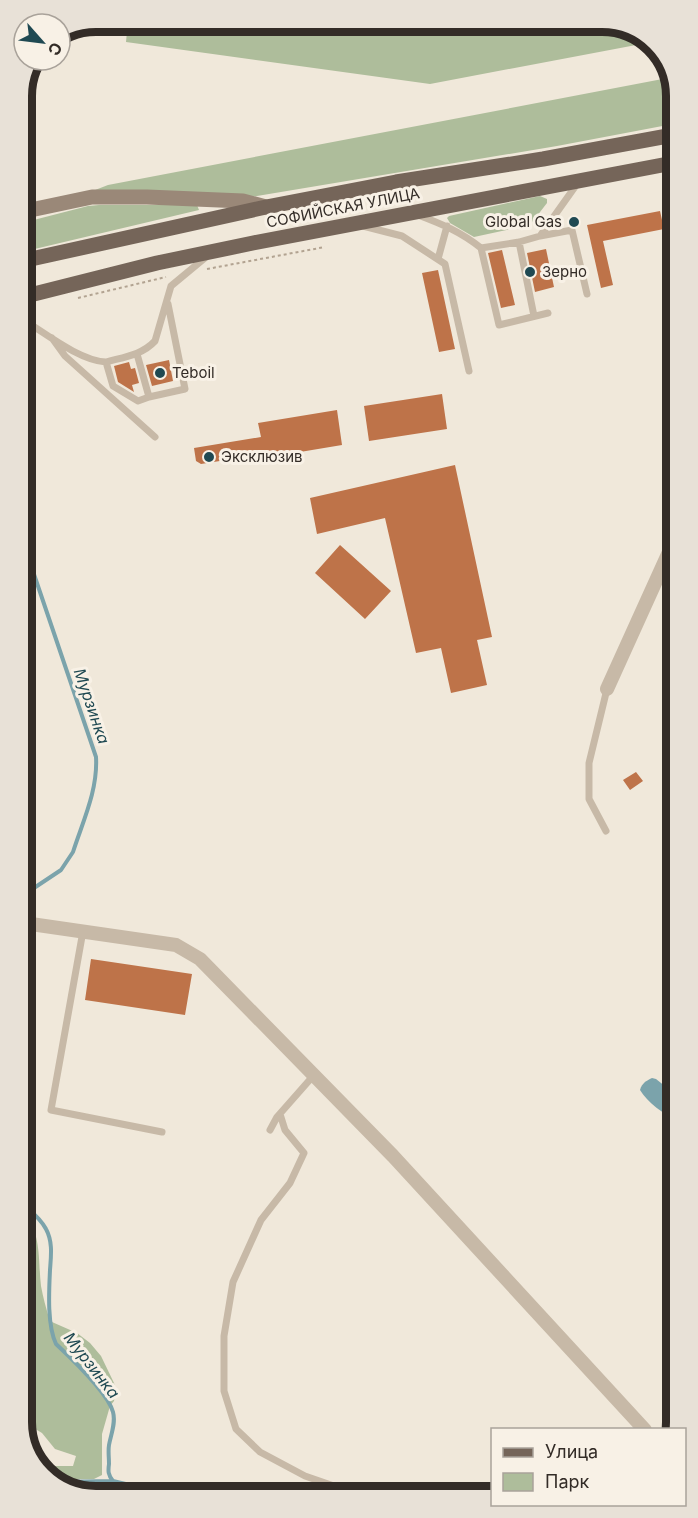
<svg xmlns="http://www.w3.org/2000/svg" width="698" height="1518" font-family="Inter,sans-serif">
<style>
.green{fill:#aebd9b}
.water{fill:#7ba3ab}
.lines{fill:none;stroke-linecap:round;stroke-linejoin:round}
.stream{stroke:#7ba3ab;stroke-width:4}
.building{fill:#be7349}
.path{stroke:#b2a391;stroke-width:2;stroke-dasharray:3 3;stroke-linecap:butt}
.lane{stroke:#c7b9a7;stroke-width:7}
.street{stroke:#c7b9a7;stroke-width:14}
.secondary{stroke:#9a8878;stroke-width:15}
.primary{stroke:#756559;stroke-width:15}
.poi-dot{fill:#1f4952;stroke:#f8f1e6;stroke-width:2}
.labels{text-anchor:middle;stroke-width:6;stroke-linejoin:round;paint-order:stroke}
.street-label{font-size:15px;fill:#332c27;stroke:#f8f1e6}
.poi-label{font-size:15px;fill:#332c27;stroke:#f8f1e6;text-anchor:start}
.water-label{font-size:16px;font-style:italic;fill:#1f4952;stroke:#f8f1e6}
.rim{fill:none;stroke:#332c27;stroke-width:8}
</style>
<rect width="100%" height="100%" fill="#f0e8da"/>
<path class="green" d="M128 21H608L648 36 652 42 430 84 126 42Z
M673 77V124L557 146 251 197 90 192 108 185Z
M540 196 547 199V203L530 225 474 237 450 223 447 218 449 216Z
M99 205H197L199 210 22 252V223L88 206Z
M24 1214C42 1233 38 1262 41 1286 43 1297 46 1308 49 1318L52 1322 77 1333 90 1343 101 1356 114 1383 116 1390 114 1401 110 1406 102 1434V1475L94 1479H48L38 1466H73L76 1456 55 1449 42 1433 32 1427 25 1419Z"/>
<path class="water" d="M652 1078 656 1079 676 1095V1121C663 1113 648 1103 640 1090 642 1083 646 1081 652 1078Z"/>
<g class="lines">
<path class="stream" d="M22 539 96 757C98 790 83 821 73 852L61 870 34 888 23 899
M24 1205C32 1212 41 1219 46 1229 53 1242 51 1256 50 1270 49 1291 47 1325 56 1344 71 1358 108 1393 113 1412 116 1423 111 1434 109 1445 108 1451 109 1457 109 1464 108 1471 108 1475 113 1481L176 1496
M51 1482 113 1481"/>
</g>
<path class="building" d="M660 211 664 229 603 241 613 285 601 288 587 225Z
M546 249 554 287 535 292 527 253Z
M502 250 515 305 501 308 488 253Z
M438 270 455 349 439 352 422 273Z
M169 360 173 381 152 386 146 365Z
M129 362 131 369 135 368 139 383 132 385 134 392 118 382 114 366Z
M442 394 447 429 369 441 364 406Z
M337 410 342 445 264 458 263 454 201 464 196 461 194 448 261 437 258 423Z
M455 465 492 637 477 640 487 685 451 693 441 648 416 653 385 518 317 534 310 498Z
M340 545 391 591 365 619 315 573Z
M636 772 643 781 630 790 623 780Z
M91 959 192 974 185 1015 85 1000Z"/>
<g class="lines">
<path class="path" d="M207 269 325 247
M78 298 166 277"/>
<path class="lane" d="M418 215C442 224 461 232 481 248L519 242 540 236 577 184
M363 226 402 236 445 264 469 371
M540 236 572 230 587 294
M519 242 534 316
M481 248 499 325 548 313
M438 259 447 226
M22 319C45 333 80 361 106 362
M52 338 65 356 155 437
M137 354 149 397 138 401 113 386 106 362C124 357 142 355 155 341L171 286 206 257
M149 397 185 389 168 304
M606 831 589 799V763L607 689
M83 931 51 1110 162 1132
M280 1114 285 1130 304 1153 290 1183 261 1220 233 1282 224 1336V1391L236 1429 260 1452 305 1476 360 1495
M270 1130 277 1117 314 1075"/>
<path class="street" d="M607 689 674 541
M24 923 176 945 200 959 393 1156 645 1430"/>
<path class="secondary" d="M21 212 92 197H147L243 201 266 207"/>
<path class="primary" d="M22 261 266 207 396 182 543 159 673 135
M22 297 157 263 253 243 673 163"/>
</g>
<g class="poi-dot">
<circle cx="574" cy="222" r="6"/>
<circle cx="530" cy="272" r="6"/>
<circle cx="160" cy="373" r="6"/>
<circle cx="209" cy="457" r="6"/>
</g>
<g class="labels">
<g class="street-label">
<text transform="translate(343 208) rotate(-11)" y="5">СОФИЙСКАЯ УЛИЦА</text>
</g>
<g class="poi-label">
<text x="562" y="227" text-anchor="end">Global Gas</text>
<text x="542" y="277">Зерно</text>
<text x="172" y="378">Teboil</text>
<text x="221" y="462">Эксклюзив</text>
</g>
<g class="water-label">
<text transform="translate(92 706) rotate(71)" y="6">Мурзинка</text>
<text transform="translate(92 1365) rotate(52)" y="6">Мурзинка</text>
</g>
</g>
<path d="M0 0H698V1518H0ZM96 32H602A64 64 0 0 1 666 96V1422A64 64 0 0 1 602 1486H96A64 64 0 0 1 32 1422V96A64 64 0 0 1 96 32Z" fill="#e8e1d7" fill-rule="evenodd"/>
<path class="rim" d="M96 32H602A64 64 0 0 1 666 96V1422A64 64 0 0 1 602 1486H96A64 64 0 0 1 32 1422V96A64 64 0 0 1 96 32Z"/>
<rect x="491" y="1428" width="195" height="78" fill="#f8f1e6" stroke="#a9a29a" stroke-width="1.5"/>
<rect x="503" y="1448" width="30" height="9" fill="#756559" stroke="#a9a29a" stroke-width="1.5"/>
<text x="545" y="1458" font-size="18" fill="#332c27">Улица</text>
<rect x="503" y="1473" width="30" height="18" fill="#aebd9b" stroke="#a9a29a" stroke-width="1.5"/>
<text x="545" y="1488" font-size="18" fill="#332c27">Парк</text>
<g transform="translate(42 42) rotate(118)"><circle r="28" fill="#f8f1e6" stroke="#a9a29a" stroke-width="1.5"/>
<path d="M0-4.5L10 22L0 15L-10 22Z" fill="#1f4952"/>
<text y="-9" font-size="16" font-weight="bold" text-anchor="middle" fill="#332c27">С</text>
</g>
</svg>
